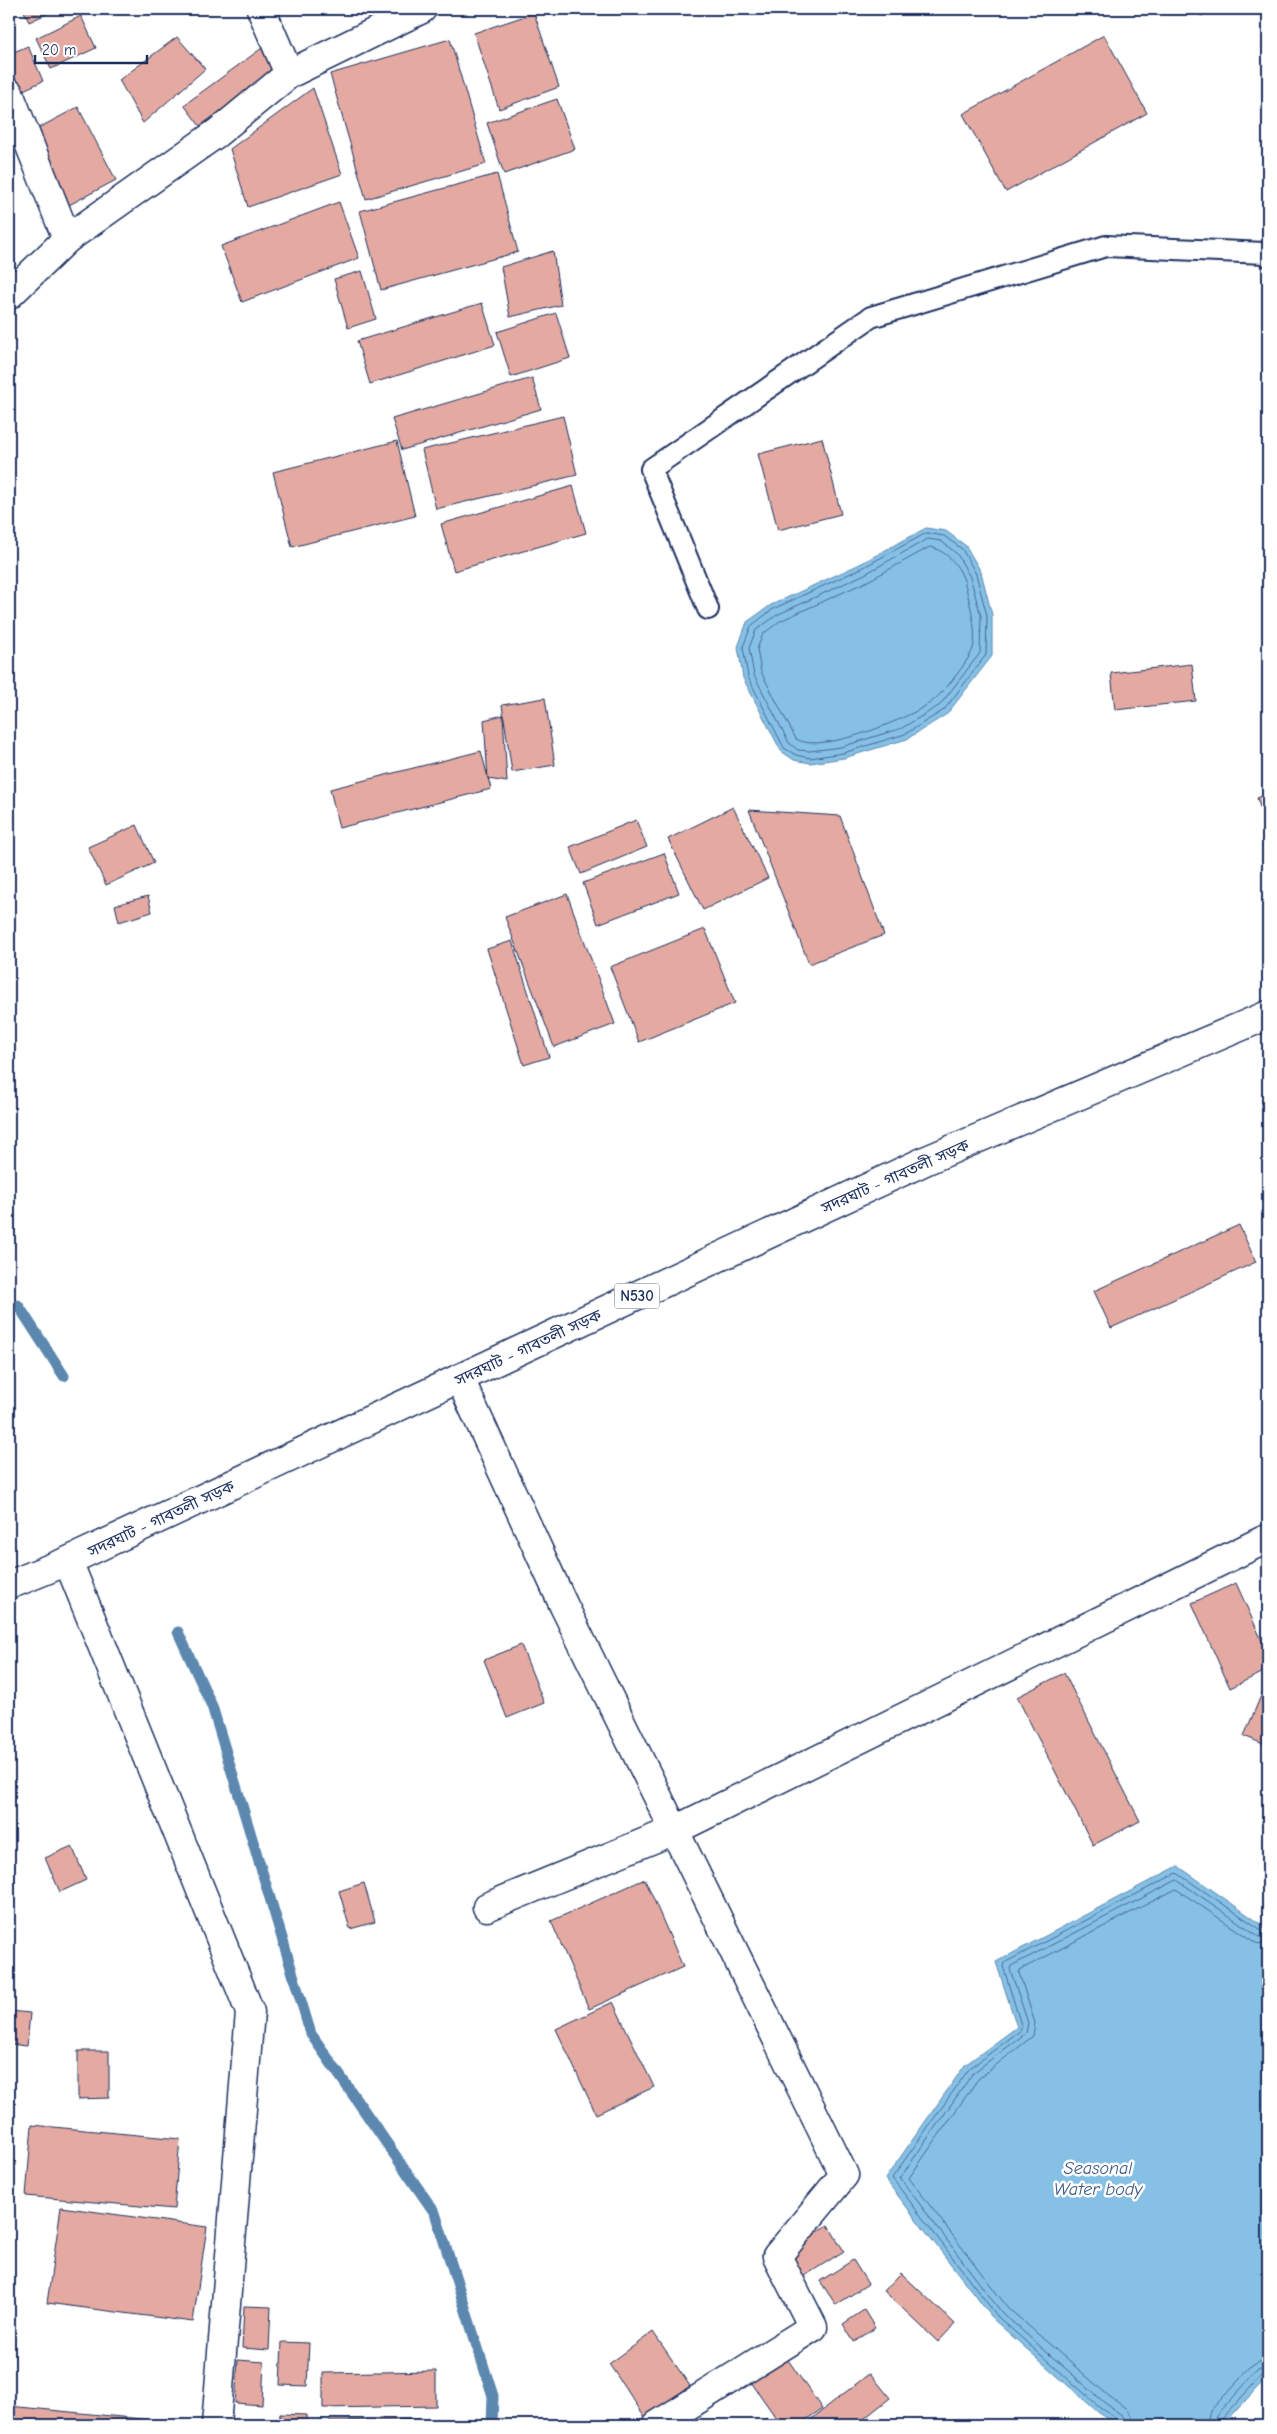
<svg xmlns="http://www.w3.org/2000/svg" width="1277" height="2434" font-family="'Comic Neue','Noto Sans Bengali',sans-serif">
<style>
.water{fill:#86c1e5;stroke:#5b87af}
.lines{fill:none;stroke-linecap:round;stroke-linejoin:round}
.shore{stroke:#466994;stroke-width:1}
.stream{stroke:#5b87af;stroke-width:11}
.building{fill:#e4aaa1;stroke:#1b2f5e}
.service-casing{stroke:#1b2f5e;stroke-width:24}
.minor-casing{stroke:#1b2f5e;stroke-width:31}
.trunk-casing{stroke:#1b2f5e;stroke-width:31}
.service{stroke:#fff;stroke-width:20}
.minor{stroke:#fff;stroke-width:28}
.trunk{stroke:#fff;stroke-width:28}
.labels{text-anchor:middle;stroke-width:5;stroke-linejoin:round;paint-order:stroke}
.shield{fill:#fff;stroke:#5f6d8e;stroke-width:1}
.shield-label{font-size:15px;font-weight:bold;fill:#1b2f5e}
.street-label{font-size:16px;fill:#1b2f5e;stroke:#fff}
.water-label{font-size:18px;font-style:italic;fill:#3b5b86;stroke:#fff}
</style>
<rect width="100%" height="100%" fill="#fff"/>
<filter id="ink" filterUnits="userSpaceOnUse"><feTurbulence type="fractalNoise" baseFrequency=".02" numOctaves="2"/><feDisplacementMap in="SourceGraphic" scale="10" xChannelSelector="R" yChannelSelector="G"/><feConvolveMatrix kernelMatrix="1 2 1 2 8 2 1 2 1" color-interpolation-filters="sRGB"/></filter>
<g filter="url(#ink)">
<path class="water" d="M926 528 946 531 966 546 981 572 992 615V656L947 714 907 739 844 758 810 763 794 760 781 751 743 678 738 647 747 622 771 605 860 564Z
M1178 1866 1268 1929V2376L1223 2425H1118L1099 2413 994 2320 885 2179 965 2065 1017 2027 996 1962Z"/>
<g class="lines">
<path class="shore" d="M927 533 944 536 962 549 976 574 987 616 986 655 944 710 905 734 843 753 810 758 796 755 784 748 748 677 743 647 751 626 773 609 862 568Z
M928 539 941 541 957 554 970 577 981 616 980 653 940 705 902 728 841 747 810 751 798 750 789 743 754 675 749 648 756 630 777 615 865 574Z
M930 547C947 550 961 568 965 584 969 600 979 636 972 651 966 664 945 691 934 700 912 718 821 755 796 739L761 672 757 649 763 634 780 621 868 581Z
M1120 2425 1118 2419 1101 2408 998 2317 892 2178 969 2069 1021 2030V2025L1003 1966 1004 1963 1177 1873 1263 1931 1268 1932
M1126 2425 1123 2416 1105 2403 1002 2313 900 2178 973 2073 1026 2033 1028 2023 1010 1969 1011 1966 1177 1880 1260 1937 1268 1939
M1134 2425C1133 2410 1121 2405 1110 2397L1008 2308 909 2178 978 2079 1033 2036 1035 2023 1019 1973 1020 1970 1176 1889 1256 1943 1268 1946
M1206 2425 1210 2411 1252 2366 1260 2361 1268 2359
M1213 2425 1216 2416 1258 2370 1268 2367
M1219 2425 1221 2420 1262 2375 1268 2373"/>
<path class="stream" d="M9 1307 18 1305 64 1376
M178 1632 212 1706 311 2034 435 2213 493 2396 492 2425"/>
</g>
<path class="building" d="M23 9H57L29 22Z
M1198 9H1216L1201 16Z
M534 13 559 87 499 109 474 33Z
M81 16 96 48 51 69 36 38Z
M1104 35 1147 113 1006 192 963 114Z
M177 37 205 69 143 123 119 80Z
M450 39 486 164 366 199 330 74Z
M28 46 43 81 19 92 9 68V54Z
M262 48 278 70 200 126 184 105Z
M313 88 342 174 248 207 230 149Z
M557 99 575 149 504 174 487 123Z
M78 107 116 180 69 205 31 132Z
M497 174 518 252 381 290 360 211Z
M339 202 359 258 242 302 221 246Z
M553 251 561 305 510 317 501 267Z
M362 271 376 319 348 328 334 279Z
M482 303 495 345 370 384 357 341Z
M556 313 570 358 511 377 497 332Z
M532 378 541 409 402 450 392 419Z
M563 416 577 475 436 509 422 450Z
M822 438 841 514 778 530 758 454Z
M397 441 415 516 292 547 273 472Z
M573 486 586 533 454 571 441 524Z
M1192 664 1196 701 1115 710 1111 673Z
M545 698 555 765 512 772 502 705Z
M503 715 507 782 488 779 484 720Z
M481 751 491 789 339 828 330 789Z
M1268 794V831L1257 798Z
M733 807 768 878 703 910 668 839Z
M749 810 840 816 884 935 809 964Z
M636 820 647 847 581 874 570 847Z
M137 825 154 863 106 885 88 847Z
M664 853 679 893 598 924 583 883Z
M567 894 615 1024 554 1047 505 917Z
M148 896 152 912 119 922 115 905Z
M705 929 735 1003 639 1042 610 967Z
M512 941 549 1057 524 1065 487 949Z
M1239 1225 1256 1262 1111 1328 1094 1291Z
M1236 1583 1268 1654V1670L1230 1688 1192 1603Z
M521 1645 544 1703 507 1718 484 1660Z
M1064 1673 1140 1821 1093 1845 1017 1697Z
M1268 1679V1746L1244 1736Z
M72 1846 86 1880 60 1892 45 1858Z
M645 1879 683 1967 589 2009 551 1921Z
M364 1883 375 1922 350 1929 339 1891Z
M613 2002 654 2087 596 2114 556 2029Z
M9 2011 30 2013 27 2046 9 2044Z
M78 2051H109V2098L78 2099Z
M32 2125 180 2139 174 2209 26 2196Z
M61 2207 207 2227 193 2322 47 2303Z
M828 2225 844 2251 795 2282 779 2256Z
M853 2260 868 2284 836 2305 820 2281Z
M901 2273 955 2324 938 2342 884 2291Z
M244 2306 271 2307 269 2350 242 2348Z
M864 2310 875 2328 854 2342 843 2324Z
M653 2332 690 2386 645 2417 609 2364Z
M282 2342 309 2343 307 2386 280 2385Z
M786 2357 822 2409 798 2425H781L751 2382Z
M238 2360 264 2362 262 2405 235 2403Z
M436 2371V2406L323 2408V2373Z
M870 2373 890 2398 856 2425H804Z
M9 2406 203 2425H9Z
M280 2414 306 2415V2425H279Z
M767 2418 773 2425H758Z
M441 2419V2425H330L329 2421Z
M233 2420 259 2421V2425H232Z"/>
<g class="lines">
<g class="service-casing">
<path id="service" d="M708 609 651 469 871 317 1106 246 1265 253 1268 256"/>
</g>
<g class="minor-casing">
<path id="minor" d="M261 9 289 74
M9 93 67 239
M9 295 67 239 217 133 289 74 422 9
M460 1379 564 1606 844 2175 777 2256 813 2327 657 2425
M68 1561 250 2012 216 2425
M487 1907 675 1830 1264 1540"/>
</g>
<g class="trunk-casing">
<path id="trunk" d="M9 1585 68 1561 927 1160 1268 1015"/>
</g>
<use href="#service" class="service"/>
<use href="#minor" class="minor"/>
<use href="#trunk" class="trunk"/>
</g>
</g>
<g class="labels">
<rect class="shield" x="614.5" y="1283.5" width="45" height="25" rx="4"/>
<g class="shield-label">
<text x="637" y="1301">N530</text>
</g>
<g class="street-label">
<text transform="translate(895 1176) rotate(-24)" y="6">সদরঘাট - গাবতলী সড়ক</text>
<text transform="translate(528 1347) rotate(-25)" y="6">সদরঘাট - গাবতলী সড়ক</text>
<text transform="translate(161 1518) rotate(-25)" y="6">সদরঘাট - গাবতলী সড়ক</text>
</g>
<g class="water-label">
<text x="1098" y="2174">Seasonal<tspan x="1098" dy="21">Water body</tspan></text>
</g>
</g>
<rect width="1277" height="2434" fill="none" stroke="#fff" stroke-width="30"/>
<rect x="15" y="15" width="1247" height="2404" fill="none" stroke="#1b2f5e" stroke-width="2" filter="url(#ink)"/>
<path d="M35 55v8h112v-8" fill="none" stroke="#1b2f5e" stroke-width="2.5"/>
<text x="42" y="55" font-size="15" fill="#1b2f5e" stroke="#ffffff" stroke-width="4" paint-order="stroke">20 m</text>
</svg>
